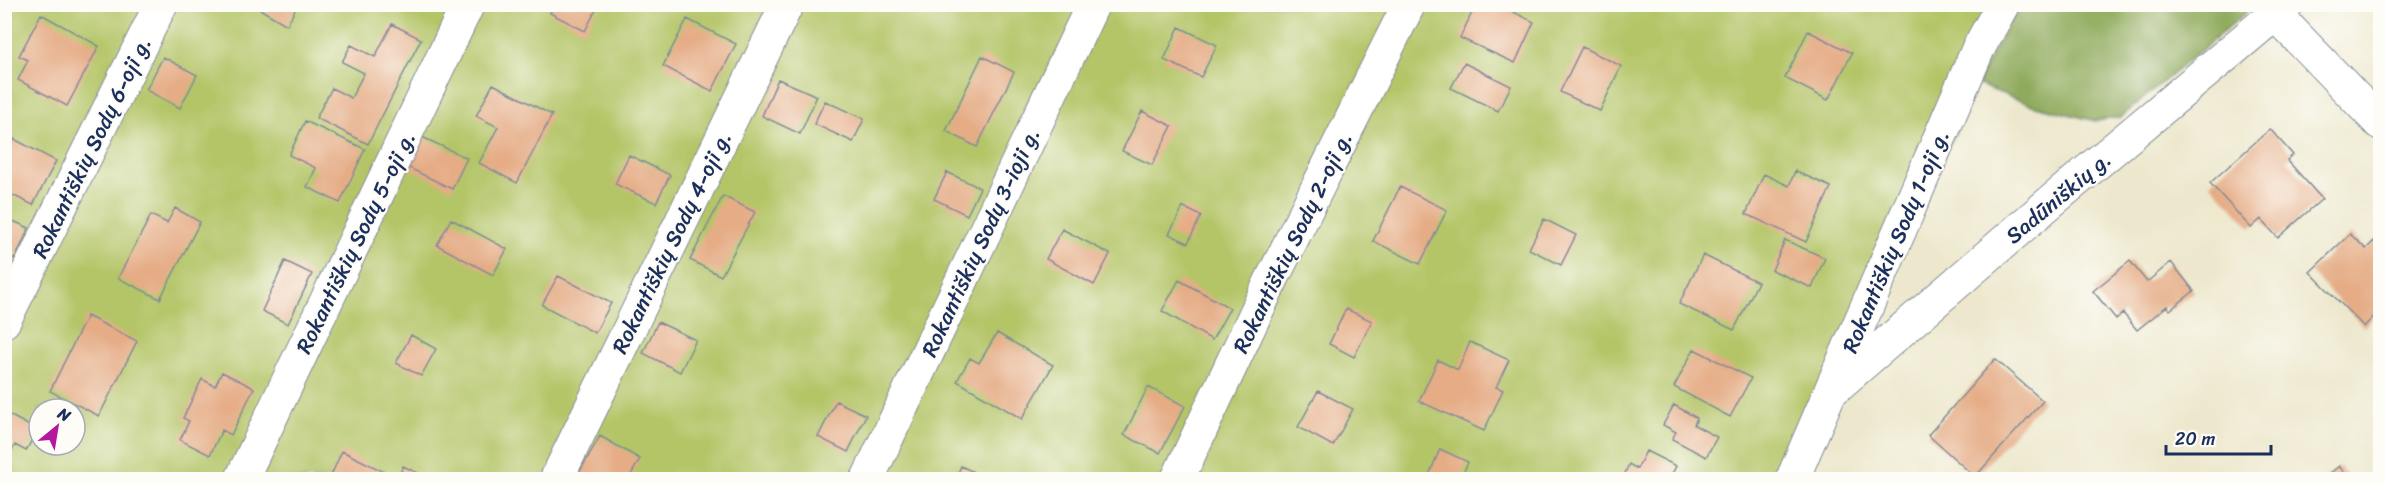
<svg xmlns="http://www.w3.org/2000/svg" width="2385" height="484" font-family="Sriracha,sans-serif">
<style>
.green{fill:#b4c568;stroke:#687a63;stroke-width:1.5;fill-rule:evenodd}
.forest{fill:#8faa5c;stroke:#556c5d;stroke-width:1.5}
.building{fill:#e5ac85}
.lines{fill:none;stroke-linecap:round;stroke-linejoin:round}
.minor-casing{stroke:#848c96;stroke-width:35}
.minor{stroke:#fff;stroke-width:33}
.labels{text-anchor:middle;stroke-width:4.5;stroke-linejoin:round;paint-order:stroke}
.street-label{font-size:22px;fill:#1b2f5e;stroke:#fdfcf7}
</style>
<rect width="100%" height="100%" fill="#fdfcf7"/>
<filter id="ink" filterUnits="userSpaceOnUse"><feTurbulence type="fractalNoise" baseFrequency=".0167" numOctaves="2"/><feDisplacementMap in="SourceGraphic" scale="12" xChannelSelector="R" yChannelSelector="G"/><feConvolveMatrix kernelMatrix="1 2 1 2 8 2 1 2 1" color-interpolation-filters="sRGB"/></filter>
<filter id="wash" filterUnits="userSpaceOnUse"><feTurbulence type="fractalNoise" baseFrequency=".008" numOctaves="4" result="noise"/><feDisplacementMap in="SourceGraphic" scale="24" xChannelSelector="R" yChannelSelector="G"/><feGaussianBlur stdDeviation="1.35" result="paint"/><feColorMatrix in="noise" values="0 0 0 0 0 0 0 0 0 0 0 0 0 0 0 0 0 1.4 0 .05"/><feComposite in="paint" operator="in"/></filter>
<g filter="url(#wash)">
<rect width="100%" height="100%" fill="#ede8cd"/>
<path class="green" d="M4 5H2019L1977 84 1801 480 5 479ZM39 409H75V445H39Z"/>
<path class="forest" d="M2019 5H2255L2121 117 2096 121 2032 105 1977 84Z"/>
<g id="blocks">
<path class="building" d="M251 4H298L287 25Z
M555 4H599L585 31 550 13Z
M1476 4H1497L1534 22 1515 63 1460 38Z
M41 14 99 46 67 106 18 80 28 60 19 56Z
M687 19 736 44 712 91 663 66Z
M392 24 421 39 368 144 316 118 332 88 351 98 364 73 342 62 351 45 375 57Z
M1179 27 1217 45 1201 77 1164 60Z
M1808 31 1852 53 1828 100 1785 78Z
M1582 47 1621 66 1600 111 1560 92Z
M982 56 1014 72 977 147 946 131Z
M163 57 197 75 180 108 146 90Z
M1464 63 1511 86 1498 111 1451 88Z
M778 79 817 96 800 134 762 116Z
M493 84 552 115 517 183 479 163 498 127 476 116Z
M825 101 864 119 853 142 814 124Z
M1142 111 1172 126 1152 165 1122 151Z
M305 121 365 149 340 203 307 187 316 168 289 155Z
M2270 129 2293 155 2287 160 2322 199 2278 238 2261 219 2251 228 2210 183Z
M420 136 467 158 452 189 405 166Z
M14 139 56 161 33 205 4 191V157Z
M629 155 670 175 656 203 615 184Z
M1795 171 1831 187 1806 242 1746 214 1764 174 1789 186Z
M947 172 980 188 967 215 934 199Z
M1400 187 1447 210 1420 264 1373 241Z
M723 196 755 212 721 276 690 260Z
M1183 207 1201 216 1188 243 1169 234Z
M175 208 200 222 160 299 118 278 151 215 167 223Z
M4 217 29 228 15 259 4 254Z
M451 219 507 249 493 275 437 245Z
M1544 219 1576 235 1561 265 1529 249Z
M1062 229 1110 254 1094 285 1046 259Z
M2350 234 2366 249 2374 241 2380 247V319L2376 314 2364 327 2310 272Z
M1785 240 1825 258 1812 288 1772 270Z
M1703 255 1758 282 1734 330 1679 304Z
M285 261 312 274 288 324 262 311Z
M2130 261 2147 282 2171 262 2194 291 2170 310 2167 306 2137 330 2123 313 2116 319 2093 291Z
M558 276 611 303 595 333 542 305Z
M1179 280 1230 308 1212 340 1162 311Z
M1346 309 1372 321 1354 357 1329 344Z
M87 316 137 341 99 416 50 391Z
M658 322 696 340 680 372 643 353Z
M997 333 1053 365 1022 419 957 381 970 358 979 363Z
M411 335 436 349 421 376 396 363Z
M1470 342 1509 360 1496 387 1503 390 1484 431 1419 401 1438 360 1458 370Z
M1694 349 1751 378 1730 417 1674 387Z
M1995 359 2043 401 1975 477 1928 435Z
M222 372 254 388 231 435 222 430 210 455 180 440 189 421 183 418 202 379 215 386Z
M1148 387 1185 406 1160 453 1124 435Z
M1318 391 1353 409 1333 446 1298 427Z
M836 401 866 415 848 452 818 437Z
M1674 405 1697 418 1694 425 1717 437 1706 457 1672 439 1676 432 1663 425Z
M4 412 37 430 26 451 15 445 4 465Z
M600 436 640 459 628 480H590L579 473Z
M1440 449 1468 462 1460 480H1437L1429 475Z
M342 451 393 476 391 480H329Z
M1646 451 1676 466 1669 480H1622L1629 464 1637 469Z
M403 466 433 480H397Z
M961 466 990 480H955Z
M2339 466 2350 480H2322Z"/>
</g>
</g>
<g filter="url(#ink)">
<use href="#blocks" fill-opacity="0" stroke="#848c96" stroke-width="1.5"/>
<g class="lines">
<g class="minor-casing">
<path id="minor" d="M2276 15 2380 123
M4 321 161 4
M1830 392 2047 205 2287 4
M241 480 468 4
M556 480 787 4
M867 480 1093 4
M1177 480 1270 283 1409 4
M1792 480 1978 49 2003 4"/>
</g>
<use href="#minor" class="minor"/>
</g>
</g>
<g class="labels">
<g class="street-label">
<text transform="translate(91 147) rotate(-64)" y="8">Rokantiškių Sodų 6-oji g.</text>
<text transform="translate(2058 197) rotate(-40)" y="8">Sadūniškių g.</text>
<text transform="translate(1895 241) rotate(-67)" y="8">Rokantiškių Sodų 1-oji g.</text>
<text transform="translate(355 242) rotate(-64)" y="8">Rokantiškių Sodų 5-oji g.</text>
<text transform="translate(671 242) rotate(-64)" y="8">Rokantiškių Sodų 4-oji g.</text>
<text transform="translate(980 242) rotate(-65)" y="8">Rokantiškių Sodų 3-ioji g.</text>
<text transform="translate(1292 242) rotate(-64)" y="8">Rokantiškių Sodų 2-oji g.</text>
</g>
</g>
<rect width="2385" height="484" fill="none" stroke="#fdfcf7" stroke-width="24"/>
<g transform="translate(57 427) rotate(30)"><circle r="28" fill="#fdfcf7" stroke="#a3aaba" stroke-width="1.5"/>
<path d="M0-4.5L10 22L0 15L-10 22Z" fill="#b5179e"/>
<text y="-9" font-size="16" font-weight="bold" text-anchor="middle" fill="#1b2f5e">N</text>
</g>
<path d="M2166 445v9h105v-9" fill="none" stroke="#1b2f5e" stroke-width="3"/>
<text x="2175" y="445" font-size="18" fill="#1b2f5e" stroke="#fdfcf7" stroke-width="4.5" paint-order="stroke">20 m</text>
</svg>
